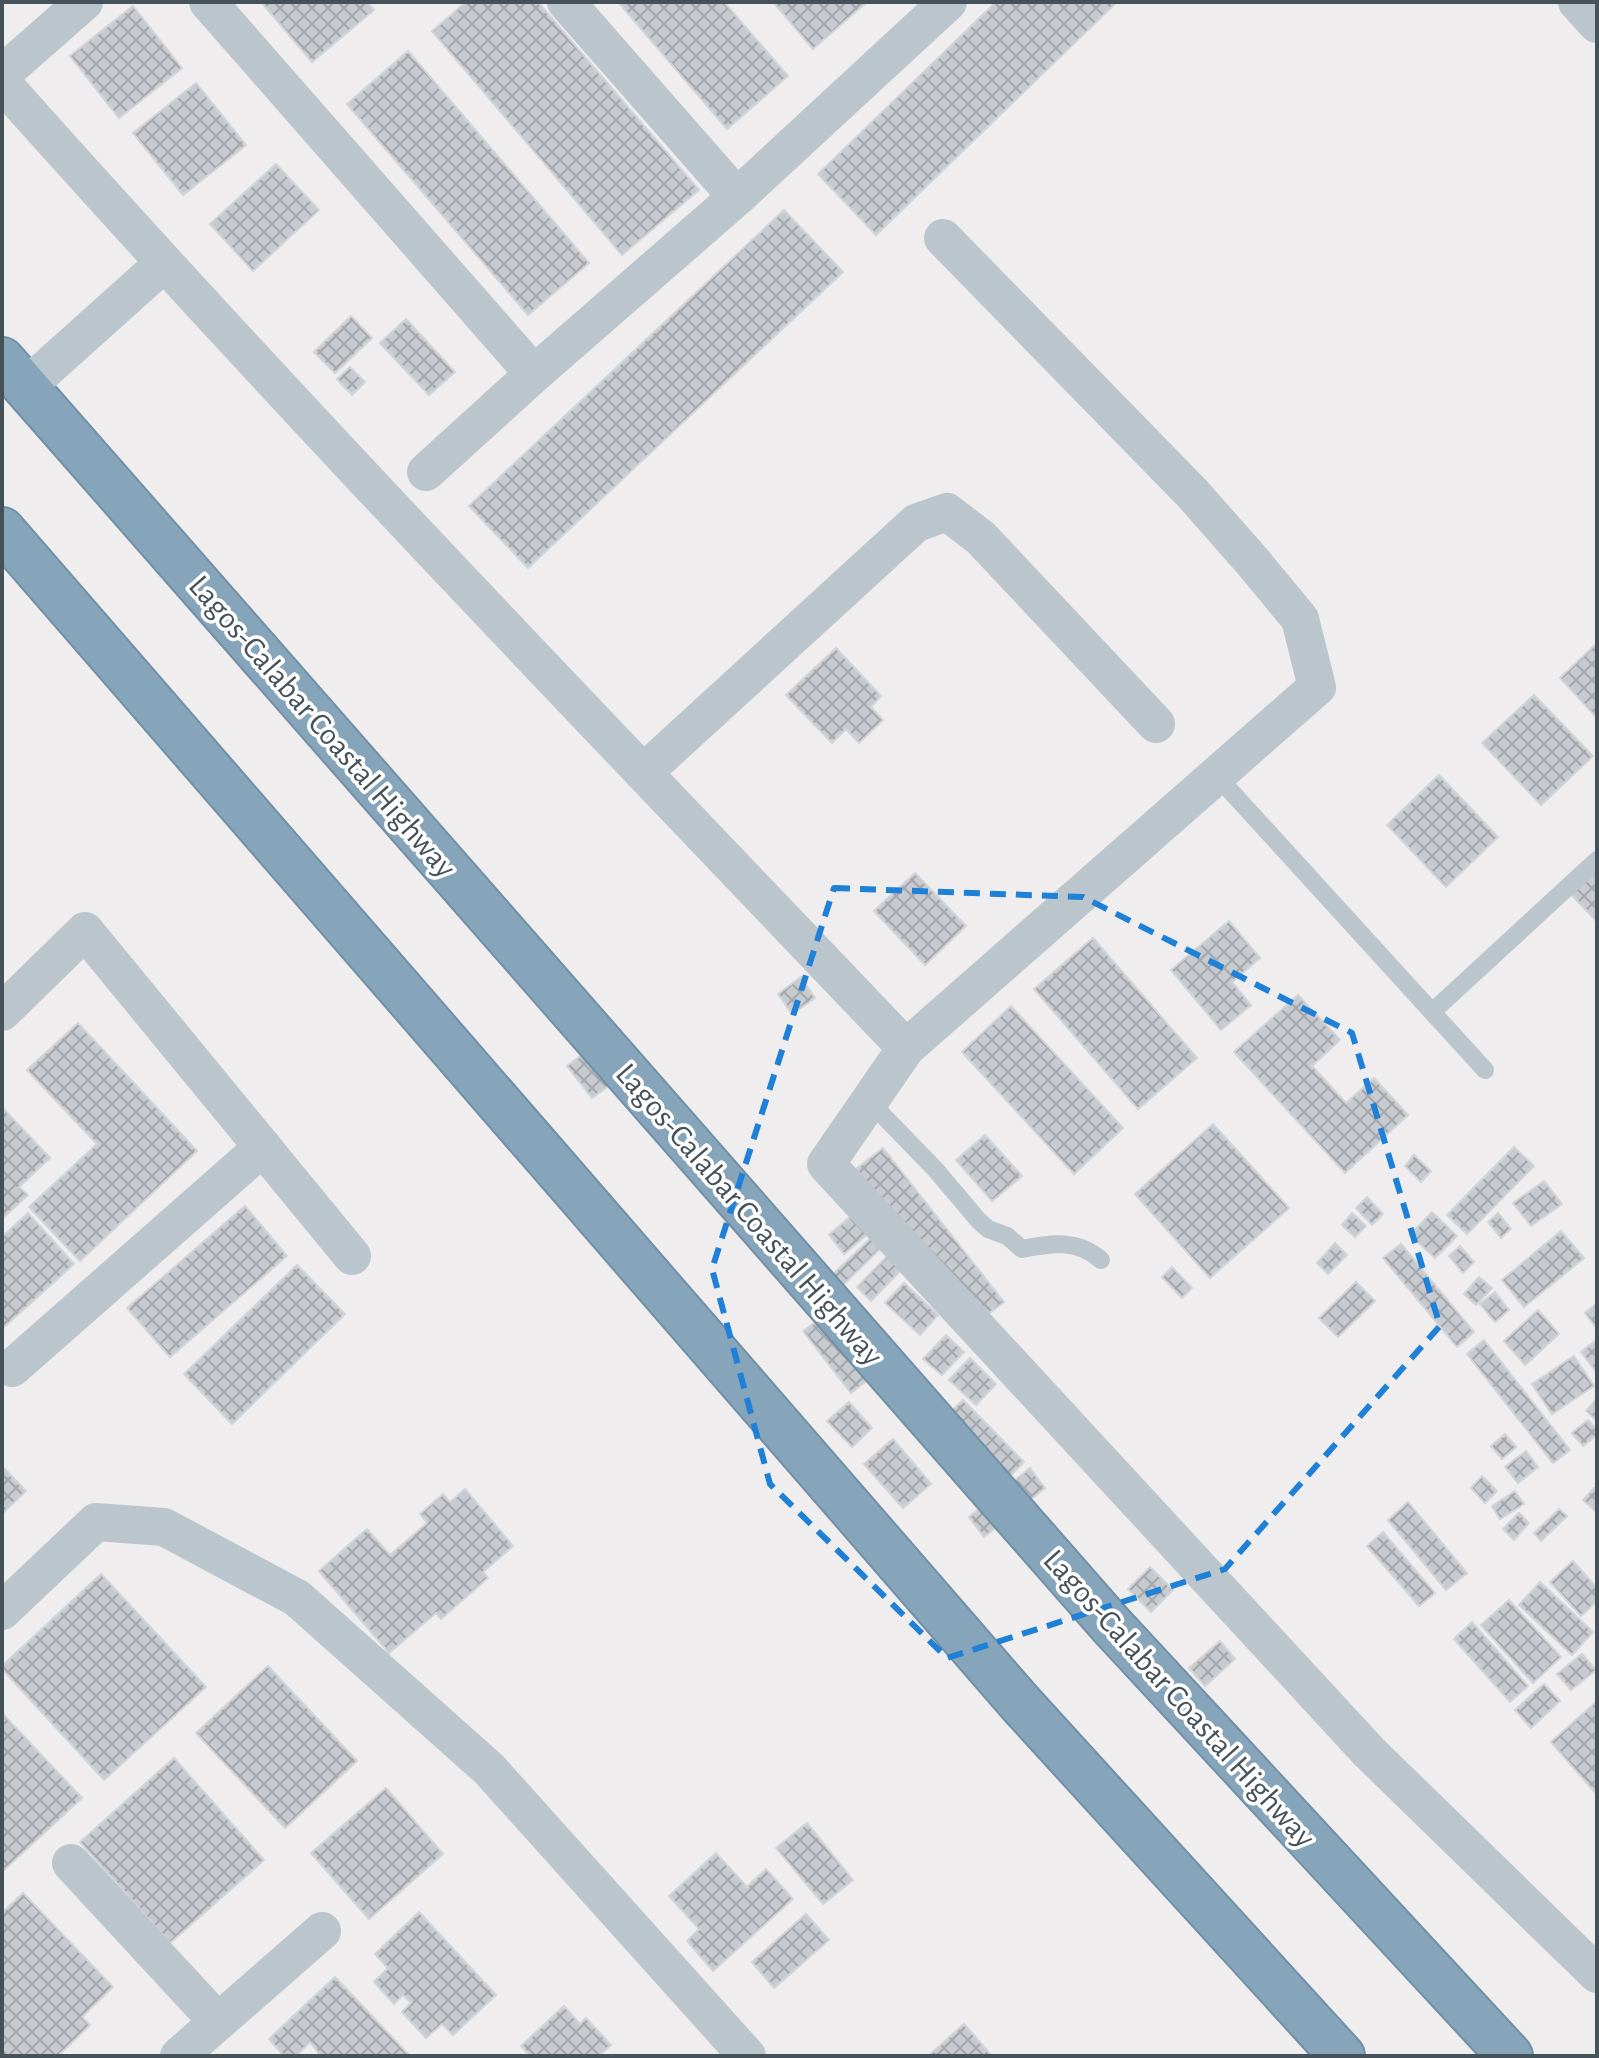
<svg xmlns="http://www.w3.org/2000/svg" width="1599" height="2058" font-family="'Alegreya Sans',sans-serif">
<style>
.building{fill:url(#building-cross-hatch);stroke:#d1d4d8;stroke-width:2}
.lines{fill:none;stroke-linecap:round;stroke-linejoin:round}
.highway-casing{stroke:#718fa6;stroke-width:48}
.lane{stroke:#bbc6cc;stroke-width:18}
.street{stroke:#bbc6cc;stroke-width:38}
.highway{stroke:#86a4ba;stroke-width:44}
.marked{fill:none;stroke:#1f80d7;stroke-width:6;stroke-dasharray:16 10;stroke-linejoin:round}
.labels{text-anchor:middle;stroke-width:7;stroke-linejoin:round;paint-order:stroke}
.street-label{font-size:32px;fill:#465259;stroke:#fff}
</style>
<defs>
<pattern id="building-cross-hatch" width="8" height="8" patternUnits="userSpaceOnUse" patternTransform="scale(2)"><rect width="8" height="8" fill="#c7cacf"/><path d="M0 0l8 8M0 8l8-8" fill="none" stroke="#a3a7ab"/></pattern>
</defs>
<rect width="100%" height="100%" fill="#efeded"/>
<path class="building" d="M261 2H367L374 10 312 62Z
M466 2H538L699 190 622 255 432 31Z
M618 2H724L788 76 727 129Z
M773 2H867L813 49Z
M996 2H1117L876 235 818 174Z
M133 6 182 68 119 118 70 56Z
M408 51 589 263 528 315 347 104Z
M196 83 246 145 183 195 133 133Z
M276 164 319 210 253 271 210 224Z
M784 210 843 272 528 568 469 506Z
M351 316 372 338 335 373 314 352Z
M406 319 455 372 429 395 380 343Z
M350 367 365 382 352 395 337 379Z
M1597 643V718L1560 678Z
M836 648 881 696 871 707 883 720 859 743 846 729 832 743 786 695Z
M1534 695 1593 756 1541 805 1482 743Z
M1439 775 1498 837 1446 887 1387 825Z
M1597 864V922L1568 891Z
M915 873 966 926 925 965 874 911Z
M1229 921 1260 958 1232 982 1251 1005 1221 1030 1171 970Z
M1093 938 1197 1058 1138 1109 1034 989Z
M801 977 815 998 792 1014 778 994Z
M1298 995 1340 1040 1312 1066 1346 1103 1374 1078 1408 1115 1345 1173 1234 1052Z
M1011 1006 1123 1128 1074 1174 962 1052Z
M78 1023 197 1151 80 1261 29 1207 97 1144 27 1070Z
M590 1049 615 1081 592 1098 567 1066Z
M2 1107 50 1158 19 1187 28 1195 2 1219Z
M1213 1124 1289 1208 1210 1278 1135 1194Z
M985 1135 1022 1176 992 1201 956 1160Z
M1514 1147 1534 1166 1467 1234 1447 1215Z
M883 1148 1004 1302 976 1323 856 1169Z
M1414 1155 1431 1171 1421 1182 1405 1166Z
M1544 1181 1562 1204 1531 1226 1513 1203Z
M1367 1197 1383 1214 1372 1225 1356 1208Z
M245 1206 287 1256 170 1357 127 1308Z
M860 1208 877 1226 844 1254 829 1235Z
M1432 1212 1457 1236 1435 1258 1410 1235Z
M28 1213 74 1264 2 1329V1237Z
M1352 1213 1366 1226 1355 1237 1342 1225Z
M1498 1213 1511 1229 1501 1238 1488 1222Z
M1561 1231 1584 1258 1524 1307 1502 1280Z
M873 1236 883 1246 842 1286 832 1275Z
M1335 1243 1347 1255 1328 1274 1317 1263Z
M1401 1244 1474 1332 1457 1347 1383 1258Z
M897 1246 911 1260 871 1301 857 1287Z
M1460 1246 1474 1262 1463 1273 1449 1256Z
M297 1265 345 1314 232 1424 184 1374Z
M1172 1267 1192 1288 1182 1298 1162 1277Z
M1479 1277 1492 1288 1476 1305 1464 1294Z
M1356 1282 1375 1301 1338 1337 1319 1318Z
M904 1283 938 1315 920 1335 885 1303Z
M1495 1292 1509 1310 1495 1322 1480 1304Z
M1597 1303V1329L1585 1313Z
M1538 1310 1559 1334 1525 1365 1504 1341Z
M824 1316 871 1377 851 1393 803 1331Z
M946 1335 964 1352 942 1375 923 1359Z
M1484 1340 1570 1450 1553 1463 1467 1354Z
M1595 1341 1597 1344V1373L1581 1352Z
M1574 1356 1594 1386 1552 1414 1532 1384Z
M970 1358 996 1384 976 1405 949 1380Z
M1597 1398V1421L1586 1411Z
M963 1400 1024 1462 1000 1486 939 1423Z
M849 1402 872 1428 852 1447 827 1421Z
M1588 1420 1597 1430V1435L1583 1446 1572 1433Z
M1505 1434 1516 1447 1502 1459 1491 1446Z
M893 1439 931 1484 903 1508 864 1464Z
M1526 1451 1538 1467 1518 1483 1505 1467Z
M2 1466 26 1491 2 1514Z
M1030 1468 1045 1488 984 1537 969 1517Z
M1482 1476 1497 1491 1485 1503 1471 1488Z
M1594 1488 1597 1491V1513L1583 1500Z
M465 1489 513 1546 483 1572 488 1578 441 1619 436 1613 389 1653 319 1571 367 1529 390 1555 427 1523 420 1514 443 1494 450 1502Z
M1515 1491 1524 1504 1500 1519 1492 1506Z
M1408 1502 1467 1573 1446 1590 1388 1520Z
M1559 1509 1567 1516 1541 1541 1534 1533Z
M1519 1513 1529 1523 1514 1540 1503 1529Z
M1383 1532 1435 1593 1419 1606 1367 1546Z
M1573 1561 1597 1588V1601L1581 1616 1550 1582Z
M1150 1567 1173 1590 1151 1612 1128 1589Z
M101 1574 206 1687 104 1780 2 1669V1666Z
M1540 1582 1593 1632 1572 1655 1519 1605Z
M1509 1600 1561 1657 1533 1683 1481 1625Z
M1472 1622 1528 1686 1510 1702 1454 1639Z
M1220 1641 1235 1659 1205 1686 1189 1668Z
M1582 1654 1596 1670 1571 1690 1557 1674Z
M268 1666 357 1761 285 1828 196 1733Z
M1544 1684 1560 1701 1531 1728 1515 1710Z
M1597 1701V1795L1551 1742Z
M2 1713 82 1798 2 1872Z
M174 1758 264 1860 170 1943 80 1842Z
M386 1788 443 1854 369 1919 311 1853Z
M807 1823 853 1880 823 1904 776 1848Z
M716 1853 747 1887 766 1869 793 1899 713 1971 687 1941 699 1929 669 1896Z
M23 1893 113 1987 82 2017 90 2025 58 2056H2V1913Z
M419 1912 496 1995 453 2035 442 2024 426 2038 402 2012 411 2003 403 1995 394 2004 374 1982 388 1968 375 1954Z
M806 1914 829 1940 774 1988 752 1962Z
M335 1977 410 2056H321L310 2042 296 2056H284L269 2039Z
M564 2006 580 2024 586 2018 611 2045 599 2056H530L521 2046Z
M964 2024 992 2056H928Z"/>
<g class="lines">
<g class="highway-casing">
<path id="highway" d="M2 360 1111 1625 1510 2056
M2 530 1021 1704 1342 2056"/>
</g>
<path class="lane" d="M1216 775 1485 1070
M1432 1012 1597 860
M869 1101 935 1169 979 1221 988 1229 1007 1236 1022 1249C1051 1243 1078 1239 1101 1260"/>
<path class="street" d="M208 2 534 374 737 197 948 2
M566 2 737 197
M1577 2 1597 24
M2 74 84 2
M2 83C295 412 602 729 906 1048L1317 687 1300 619 1252 561 1193 494 943 238
M26 387 163 264
M426 472 534 374
M643 773 916 523 947 512 981 538 1156 724
M2 1012 85 931 352 1256
M906 1048 826 1164 1369 1752 1597 1974
M12 1368 263 1147
M2 1611 96 1522 164 1527 297 1598 489 1769 747 2056
M71 1863 218 2022
M179 2056 322 1931"/>
<use href="#highway" class="highway"/>
</g>
<path class="marked" d="M834 888 1083 897 1352 1033 1440 1326 1225 1569 947 1658 770 1484 712 1269Z"/>
<g class="labels">
<g class="street-label">
<text transform="translate(323 726) rotate(49)" y="11">Lagos-Calabar Coastal Highway</text>
<text transform="translate(750 1214) rotate(49)" y="11">Lagos-Calabar Coastal Highway</text>
<text transform="translate(1180 1698) rotate(48)" y="11">Lagos-Calabar Coastal Highway</text>
</g>
</g>
<rect width="1599" height="2058" fill="none" stroke="#465259" stroke-width="8"/>
</svg>
